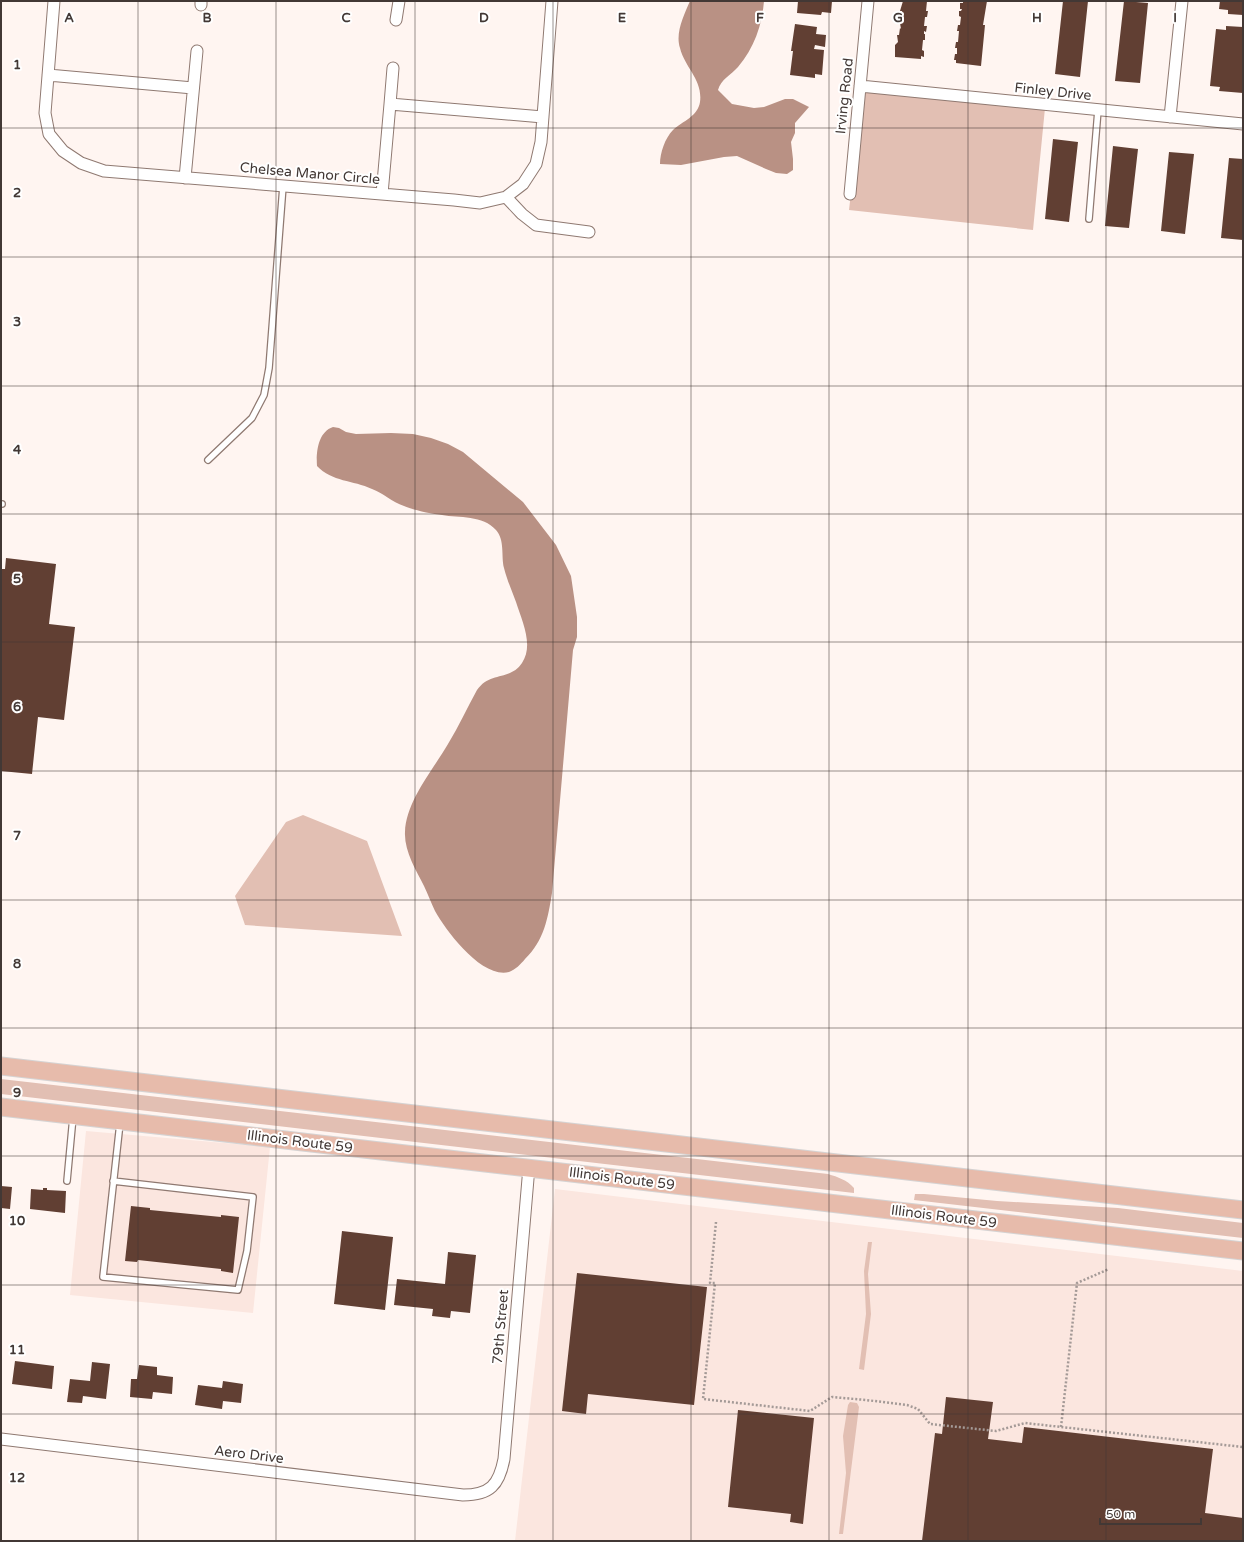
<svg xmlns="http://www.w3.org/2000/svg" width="1244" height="1542" viewBox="0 0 1244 1542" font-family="'Varela Round',sans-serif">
	<rect width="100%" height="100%" fill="#fff5f1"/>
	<path fill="#fbe6df" d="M 86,1131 L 270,1147 L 253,1313 L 70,1295 Z
		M 555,1189 L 1243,1271 L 1243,1541 L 515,1541 Z"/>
	<path fill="#e2bfb3" d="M 863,89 L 1045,108 L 1033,230 L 849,210 Z
		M 303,815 L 367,841 L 402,936 L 245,925 L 235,896 L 286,822 Z
		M 1,1079 L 828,1174 C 838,1177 847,1180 854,1188 L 854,1193 L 1,1094 Z
		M 915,1194 L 924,1194 L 997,1201 L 1118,1208 L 1243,1223 L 1243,1238 L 914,1200 Z
		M 868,1242 L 872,1242 L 868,1274 L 871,1314 L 864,1370 L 859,1369 L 866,1314 L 864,1271 Z
		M 850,1402 L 857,1403 L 859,1407 L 843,1534 L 839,1534 L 846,1473 L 843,1436 L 848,1405 Z"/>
	<path fill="#b99184" d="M 690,1 L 764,1 C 762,26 754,48 738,67 C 731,75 721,79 718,90 L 732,104 L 754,108 L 764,107 L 785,99 L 793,99 L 809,107 L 795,123 L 795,133 L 791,142 L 793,159 L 793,170 L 787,174 L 776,173 L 766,169 L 737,156 L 724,157 L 681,165 L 660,164 C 660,153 665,138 673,130 C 683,121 698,116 700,102 C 703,80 685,68 680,48 C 675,33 684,15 690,1 Z
		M 333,427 L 339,428 L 346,432 L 356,434 L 391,433 L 413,434 L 431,438 L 448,444 L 463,452 L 523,502 L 556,545 L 571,576 L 577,617 L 577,637 L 573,650 L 552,893 C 548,918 544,941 525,959 C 521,964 515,970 509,972 C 482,979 446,931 435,911 C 431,903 428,894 424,886 C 416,870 404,851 405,832 C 406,801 433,770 448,744 C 459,726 467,708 477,690 C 490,671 510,681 522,663 C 534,645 522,621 516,602 C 512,591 507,580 504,568 C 501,556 505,540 496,530 C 483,515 459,518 442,515 C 432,514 413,510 404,506 C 392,502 383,493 372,489 C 353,480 332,482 317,466 C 316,452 318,432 333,427 Z"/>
	<path fill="#613f33" d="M 798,1 L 832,1 L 831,13 L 822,12 L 821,15 L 797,13 Z
		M 903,1 L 927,1 L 926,11 L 928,11 L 927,17 L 925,17 L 924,26 L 927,26 L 926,32 L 924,31 L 924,34 L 925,34 L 925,40 L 923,40 L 922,50 L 924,51 L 924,57 L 921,56 L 921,59 L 895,57 L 895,45 L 898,42 L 897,35 L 899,35 L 900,28 L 901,29 L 900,23 L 902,23 L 902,11 L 900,11 Z
		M 963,1 L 987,1 L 983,25 L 985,25 L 981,66 L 956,63 L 956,60 L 954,60 L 955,54 L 957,54 L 957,48 L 955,48 L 956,42 L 958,42 L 959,31 L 957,31 L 958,25 L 960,25 L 961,17 L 959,16 L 959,11 L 961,11 L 962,9 L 960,9 L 960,3 L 963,3 Z
		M 1063,1 L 1088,1 L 1080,77 L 1055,74 Z
		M 1124,1 L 1148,3 L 1140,83 L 1115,81 Z
		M 1220,1 L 1243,1 L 1243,15 L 1228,14 L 1228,10 L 1219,9 Z
		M 795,24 L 817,27 L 816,34 L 826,35 L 825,47 L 815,45 L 814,49 L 824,50 L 822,75 L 815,74 L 815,78 L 790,75 L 793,51 L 791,51 Z
		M 1226,26 L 1243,27 L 1243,93 L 1219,91 L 1220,87 L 1210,86 L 1216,29 L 1226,30 Z
		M 1053,139 L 1078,142 L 1069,222 L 1045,219 Z
		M 1113,146 L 1138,149 L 1129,228 L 1105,226 Z
		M 1169,152 L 1194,154 L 1185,234 L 1161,231 Z
		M 1229,158 L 1243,159 L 1243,240 L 1221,238 Z
		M 6,558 L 56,564 L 49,624 L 75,627 L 64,720 L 38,717 L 32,774 L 1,771 L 1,569 L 5,569 Z
		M 1,1186 L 12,1187 L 10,1209 L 1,1208 Z
		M 43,1188 L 47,1188 L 47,1190 L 66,1191 L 65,1213 L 30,1209 L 31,1189 L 43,1190 Z
		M 131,1206 L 150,1208 L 150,1210 L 221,1217 L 221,1215 L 239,1217 L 233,1273 L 221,1271 L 221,1269 L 138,1260 L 137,1262 L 125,1261 Z
		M 342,1231 L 393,1237 L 385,1310 L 334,1304 Z
		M 448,1252 L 476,1255 L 470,1313 L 451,1311 L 450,1318 L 432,1316 L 433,1309 L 394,1305 L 397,1279 L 445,1284 Z
		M 577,1273 L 707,1287 L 694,1405 L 588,1394 L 586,1414 L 562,1411 Z
		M 15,1361 L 54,1366 L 52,1389 L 12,1384 Z
		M 92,1362 L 110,1364 L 106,1399 L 83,1396 L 82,1403 L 67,1402 L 70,1379 L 90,1381 Z
		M 139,1365 L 157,1367 L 157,1375 L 173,1377 L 172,1394 L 153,1392 L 152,1399 L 130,1397 L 131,1379 L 137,1379 Z
		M 223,1381 L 243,1384 L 241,1403 L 223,1401 L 222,1409 L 195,1405 L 198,1385 L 222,1388 Z
		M 946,1397 L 993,1402 L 988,1439 L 1022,1443 L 1024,1427 L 1213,1449 L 1205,1513 L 1243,1518 L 1243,1541 L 922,1541 L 935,1433 L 942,1434 Z
		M 738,1410 L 814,1418 L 803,1524 L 790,1522 L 791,1514 L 728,1507 Z"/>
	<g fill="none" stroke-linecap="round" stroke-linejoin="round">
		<defs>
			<path id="lane" d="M 1089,219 L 1098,110
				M 208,460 L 252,418 L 264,395 L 269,368 L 283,186
				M 1,504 L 2,504
				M 67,1181 L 73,1117
				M 113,1181 L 253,1197 L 247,1251 L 238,1290 L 103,1277 L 120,1123"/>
			<path id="street" d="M 54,1 L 45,113 L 49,134 L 63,151 L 81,163 L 104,171 L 454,200 L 480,203 L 506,197 L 523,184 L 536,164 L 541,142 L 552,1
				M 201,5 L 201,1
				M 396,20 L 399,1
				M 393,68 L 390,104 L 543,117
				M 48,75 L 193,88
				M 860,86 L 1243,124
				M 1170,117 L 1182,1
				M 185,178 L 197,51
				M 382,194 L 390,104
				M 850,194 L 868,1
				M 506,197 L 522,214 L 536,225 L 589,232
				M 1,1439 L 463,1495 C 490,1495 499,1485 504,1459 L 529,1167"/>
			<path id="primary" d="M 1,1066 L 1243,1210
				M 1,1107 L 1243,1251"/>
		</defs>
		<use href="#lane" stroke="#8f7971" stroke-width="8"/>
		<use href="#street" stroke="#8f7971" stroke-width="13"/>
		<use href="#primary" stroke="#d5d3d3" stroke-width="19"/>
		<path stroke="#a49a97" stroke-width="2.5" stroke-dasharray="2 2" stroke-linecap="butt" d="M 716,1222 L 710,1283 L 715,1283 L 703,1399 L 810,1411 L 832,1397 L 866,1400 L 907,1405 L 918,1409 L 930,1424 L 996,1431 L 1025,1423 L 1243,1447
			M 1061,1427 L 1077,1283 L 1109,1269"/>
		<use href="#lane" stroke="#fff" stroke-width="5.5"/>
		<use href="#street" stroke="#fff" stroke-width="11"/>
		<use href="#primary" stroke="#e7bbab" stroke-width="17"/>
	</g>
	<path fill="none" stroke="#423835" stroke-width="1" stroke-opacity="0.55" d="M 138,1 L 138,1541M 276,1 L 276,1541M 415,1 L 415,1541M 553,1 L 553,1541M 691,1 L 691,1541M 829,1 L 829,1541M 968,1 L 968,1541M 1106,1 L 1106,1541M 1,128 L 1243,128M 1,257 L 1243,257M 1,386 L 1243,386M 1,514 L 1243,514M 1,642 L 1243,642M 1,771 L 1243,771M 1,900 L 1243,900M 1,1028 L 1243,1028M 1,1156 L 1243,1156M 1,1285 L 1243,1285M 1,1414 L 1243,1414"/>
	<g text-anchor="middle" stroke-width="4" stroke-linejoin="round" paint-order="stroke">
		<g font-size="14" fill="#423835" stroke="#fff">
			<text transform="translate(1053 91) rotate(6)" y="5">Finley Drive</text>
			<text transform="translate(844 96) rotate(-84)" y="5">Irving Road</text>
			<text transform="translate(310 173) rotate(5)" y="5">Chelsea Manor Circle</text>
			<text transform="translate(300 1141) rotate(7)" y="5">Illinois Route 59</text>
			<text transform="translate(622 1178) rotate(7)" y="5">Illinois Route 59</text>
			<text transform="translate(944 1216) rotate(7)" y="5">Illinois Route 59</text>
			<text transform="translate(500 1327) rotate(-85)" y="5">79th Street</text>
			<text transform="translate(249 1454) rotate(7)" y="5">Aero Drive</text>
		</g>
	</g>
	<g font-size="13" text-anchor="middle" font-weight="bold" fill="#423835" stroke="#fff" stroke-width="4" stroke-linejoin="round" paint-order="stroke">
		<text x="69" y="22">A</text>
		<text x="207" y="22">B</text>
		<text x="346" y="22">C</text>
		<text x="484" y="22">D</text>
		<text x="622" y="22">E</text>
		<text x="760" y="22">F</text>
		<text x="898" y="22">G</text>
		<text x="1037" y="22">H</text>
		<text x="1175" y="22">I</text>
		<text x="17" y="69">1</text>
		<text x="17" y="197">2</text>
		<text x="17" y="326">3</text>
		<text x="17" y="454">4</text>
		<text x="17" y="583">5</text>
		<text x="17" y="711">6</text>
		<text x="17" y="840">7</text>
		<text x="17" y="968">8</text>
		<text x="17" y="1097">9</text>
		<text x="17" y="1225">10</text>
		<text x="17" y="1354">11</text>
		<text x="17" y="1482">12</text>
	</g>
	<rect width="1244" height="1542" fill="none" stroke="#423835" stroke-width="4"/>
	<path d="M1100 1518v6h101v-6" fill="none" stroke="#423835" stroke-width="2"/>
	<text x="1106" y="1518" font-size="12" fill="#423835" stroke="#ffffff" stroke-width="3" paint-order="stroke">50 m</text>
</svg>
